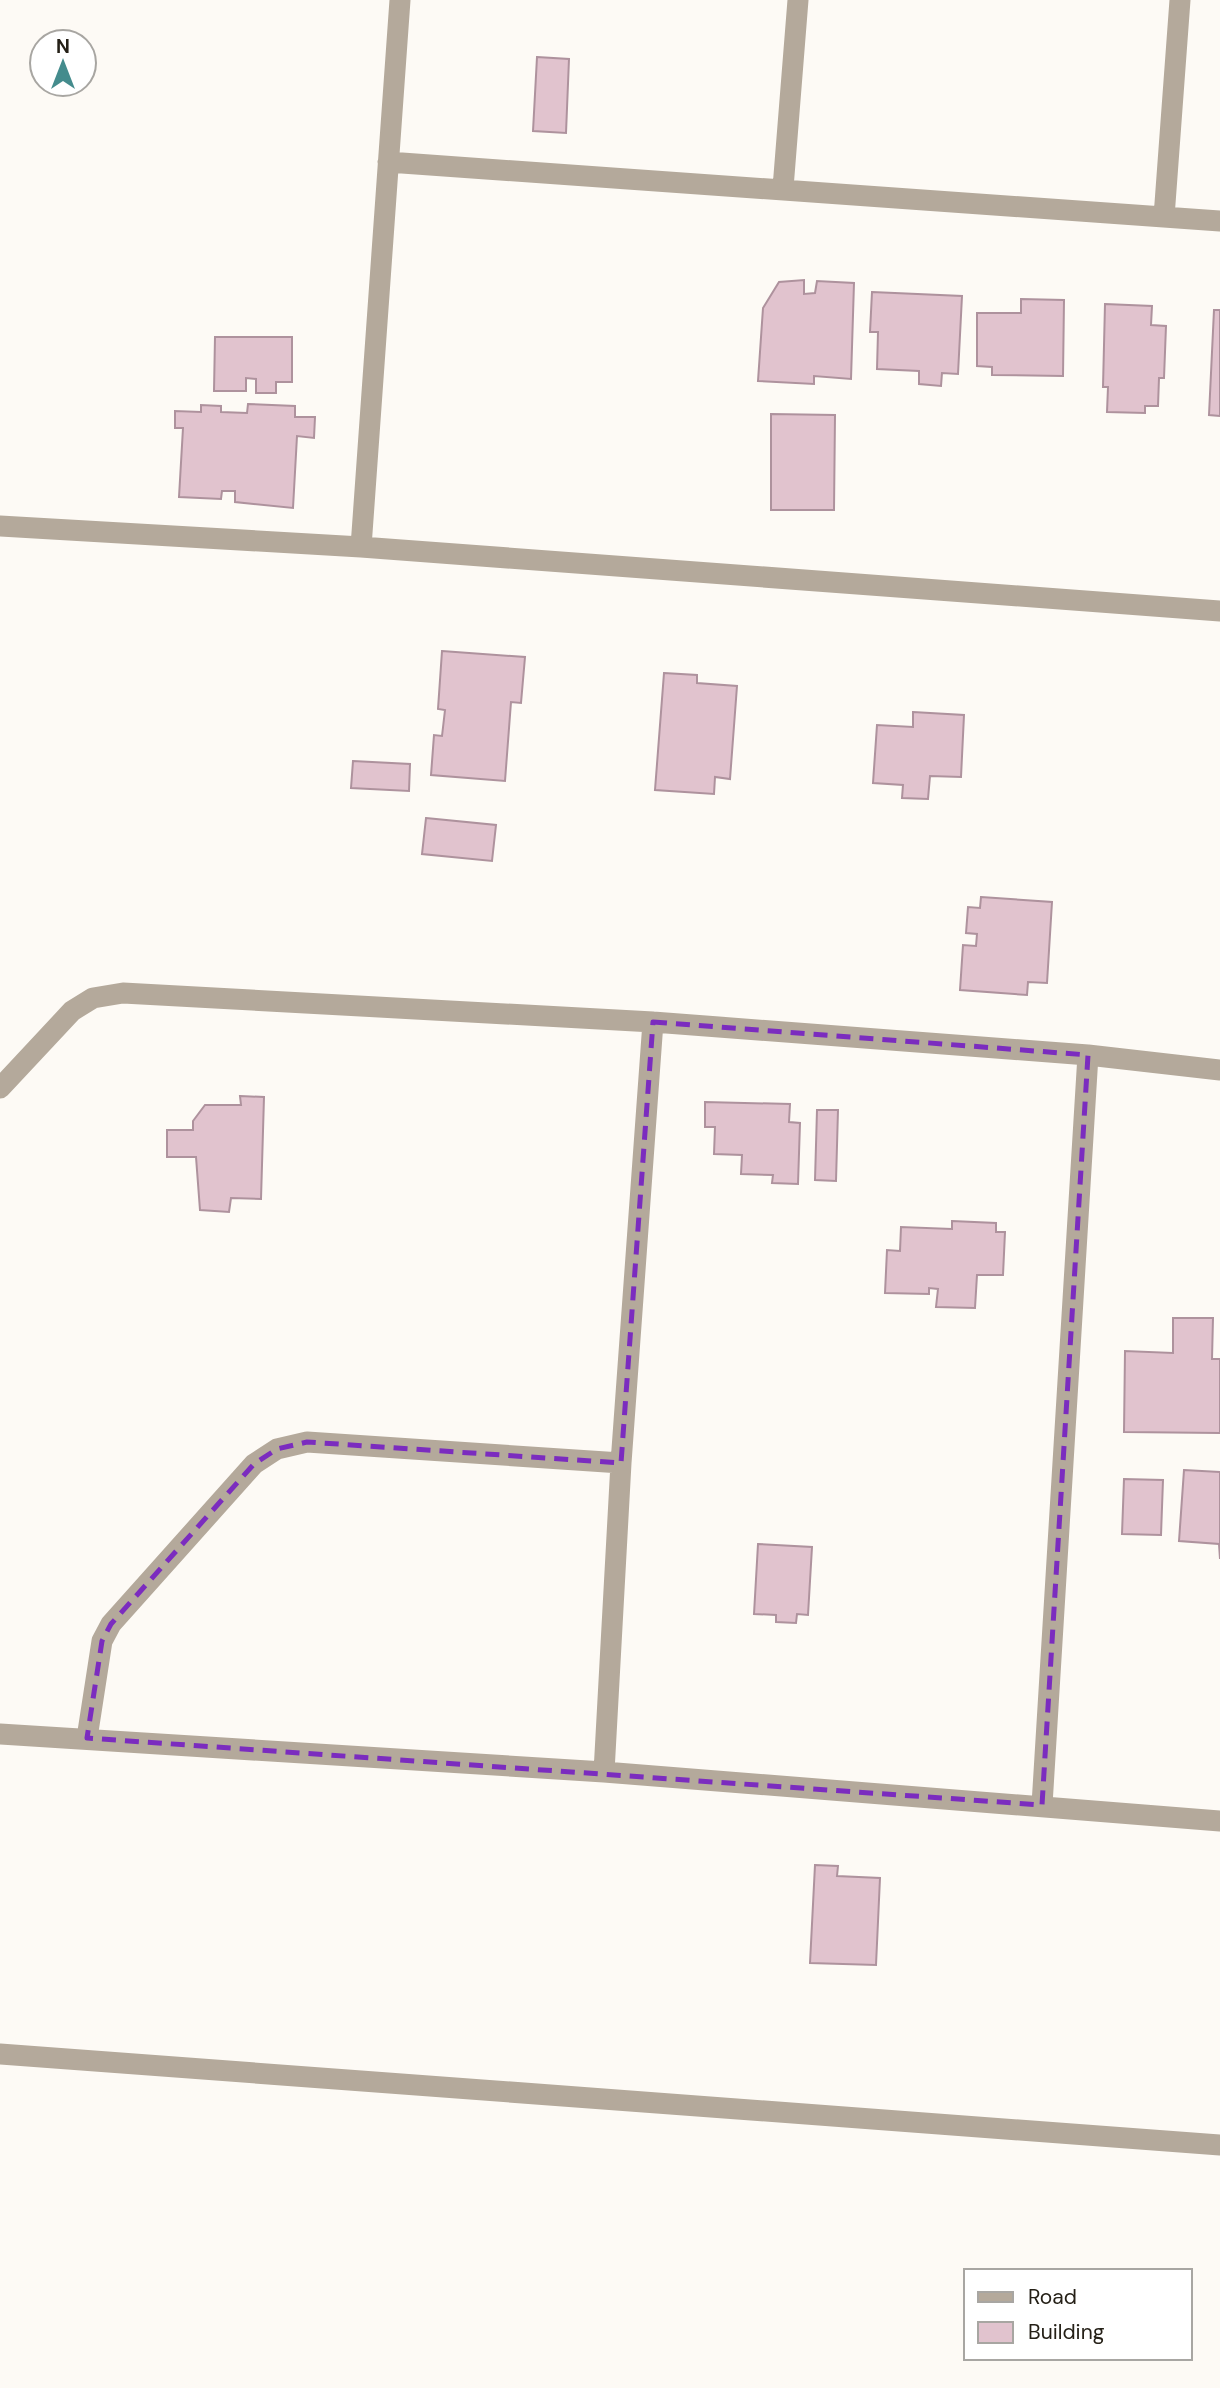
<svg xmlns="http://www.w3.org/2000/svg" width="1220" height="2388" viewBox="0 0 1220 2388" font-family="'DM Sans',sans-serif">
	<rect width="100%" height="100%" fill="#fdfaf5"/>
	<path fill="#e1c3ce" stroke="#ae929d" stroke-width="2" d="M 537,57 L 569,59 L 566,133 L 533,131 Z
		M 804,280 L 804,294 L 815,293 L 817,281 L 854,283 L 851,379 L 814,376 L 814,384 L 758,381 L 763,308 L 779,282 Z
		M 872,292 L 962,296 L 958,374 L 942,373 L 941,386 L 919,384 L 919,371 L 877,369 L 878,332 L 870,332 Z
		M 1021,299 L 1064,300 L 1063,376 L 992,375 L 992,367 L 977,366 L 977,313 L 1021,313 Z
		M 1105,304 L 1152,306 L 1151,325 L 1166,326 L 1164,378 L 1159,378 L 1158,406 L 1145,406 L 1145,413 L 1107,412 L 1108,387 L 1103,387 Z
		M 1214,310 L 1220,310 L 1220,416 L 1209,415 Z
		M 215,337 L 292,337 L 292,382 L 276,382 L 276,393 L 256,393 L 256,379 L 246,378 L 246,391 L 214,391 Z
		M 248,404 L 295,406 L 295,417 L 315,417 L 314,438 L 297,436 L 293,508 L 235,502 L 235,491 L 222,491 L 221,499 L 179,497 L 183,428 L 175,428 L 175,411 L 201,412 L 201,405 L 221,406 L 221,412 L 247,413 Z
		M 771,414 L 835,415 L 834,510 L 771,510 Z
		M 442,651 L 525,657 L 521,703 L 511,702 L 505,781 L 431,775 L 434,735 L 442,736 L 445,710 L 438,709 Z
		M 664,673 L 697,675 L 697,683 L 737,686 L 730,779 L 715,777 L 714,794 L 655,790 Z
		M 913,712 L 964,715 L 961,777 L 930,776 L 928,799 L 902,798 L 903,785 L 873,783 L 877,725 L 913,727 Z
		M 353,761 L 410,764 L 409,791 L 351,788 Z
		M 426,818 L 496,825 L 492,861 L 422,854 Z
		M 981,897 L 1052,902 L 1047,983 L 1028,982 L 1027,995 L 960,990 L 963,945 L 976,946 L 977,934 L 966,933 L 968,907 L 980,908 Z
		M 240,1096 L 264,1097 L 261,1199 L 231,1198 L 229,1212 L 200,1210 L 196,1157 L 167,1157 L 167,1130 L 193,1130 L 193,1121 L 205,1105 L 241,1105 Z
		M 705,1102 L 790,1104 L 789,1122 L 800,1123 L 798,1184 L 772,1183 L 773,1175 L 741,1174 L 742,1155 L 714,1154 L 715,1127 L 705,1127 Z
		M 817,1110 L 838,1110 L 836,1181 L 815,1180 Z
		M 952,1221 L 996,1223 L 996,1232 L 1005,1232 L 1003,1275 L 977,1275 L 975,1308 L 936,1307 L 938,1289 L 929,1288 L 929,1294 L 885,1293 L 887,1250 L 900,1251 L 901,1227 L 952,1229 Z
		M 1173,1318 L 1213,1318 L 1212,1359 L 1220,1359 L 1220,1433 L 1124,1432 L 1125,1351 L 1173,1353 Z
		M 1184,1470 L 1220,1472 L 1220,1559 L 1219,1544 L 1179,1541 Z
		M 1124,1479 L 1163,1480 L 1161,1535 L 1122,1534 Z
		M 758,1544 L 812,1547 L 808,1615 L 797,1614 L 796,1623 L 776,1622 L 776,1615 L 754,1614 Z
		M 815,1865 L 838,1866 L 837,1876 L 880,1878 L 876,1965 L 810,1963 Z"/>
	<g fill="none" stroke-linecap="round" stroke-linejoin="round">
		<path stroke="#b4a99b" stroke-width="21" d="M 388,162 L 1220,221
			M 783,188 L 798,0
			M 1164,217 L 1180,0
			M 0,526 L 361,547 L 1220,611
			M 361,547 L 400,0
			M 0,1088 L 72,1011 L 93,998 L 123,993 L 653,1022 L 1088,1055 L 1220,1070
			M 0,1734 L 604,1772 L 1220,1821
			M 87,1738 L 102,1641 L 111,1624 L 254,1464 L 277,1449 L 307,1442 L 621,1463
			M 604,1772 L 621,1463 L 653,1022
			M 1042,1805 L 1088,1055
			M 0,2054 L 1220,2145"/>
	</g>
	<path fill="none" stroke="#7b2cbf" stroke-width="5" stroke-dasharray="14 9" stroke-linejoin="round" d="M 653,1022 L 1088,1055 L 1042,1805 L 87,1738 L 102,1641 L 111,1624 L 254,1464 L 277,1449 L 307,1442 L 621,1463 Z"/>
	<rect x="964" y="2269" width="228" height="91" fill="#ffffff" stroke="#a8a6a2" stroke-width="2"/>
	<rect x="978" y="2292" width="35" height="10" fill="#b4a99b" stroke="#a8a6a2" stroke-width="2"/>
	<text x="1028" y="2304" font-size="21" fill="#252017">Road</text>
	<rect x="978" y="2322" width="35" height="21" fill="#e1c3ce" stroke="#a8a6a2" stroke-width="2"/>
	<text x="1028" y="2339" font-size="21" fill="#252017">Building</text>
	<g transform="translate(63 63)"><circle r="33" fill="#ffffff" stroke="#a8a6a2" stroke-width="2"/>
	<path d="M0-5L12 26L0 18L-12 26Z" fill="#448c8d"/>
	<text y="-10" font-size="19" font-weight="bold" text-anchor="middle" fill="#252017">N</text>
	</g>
</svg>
